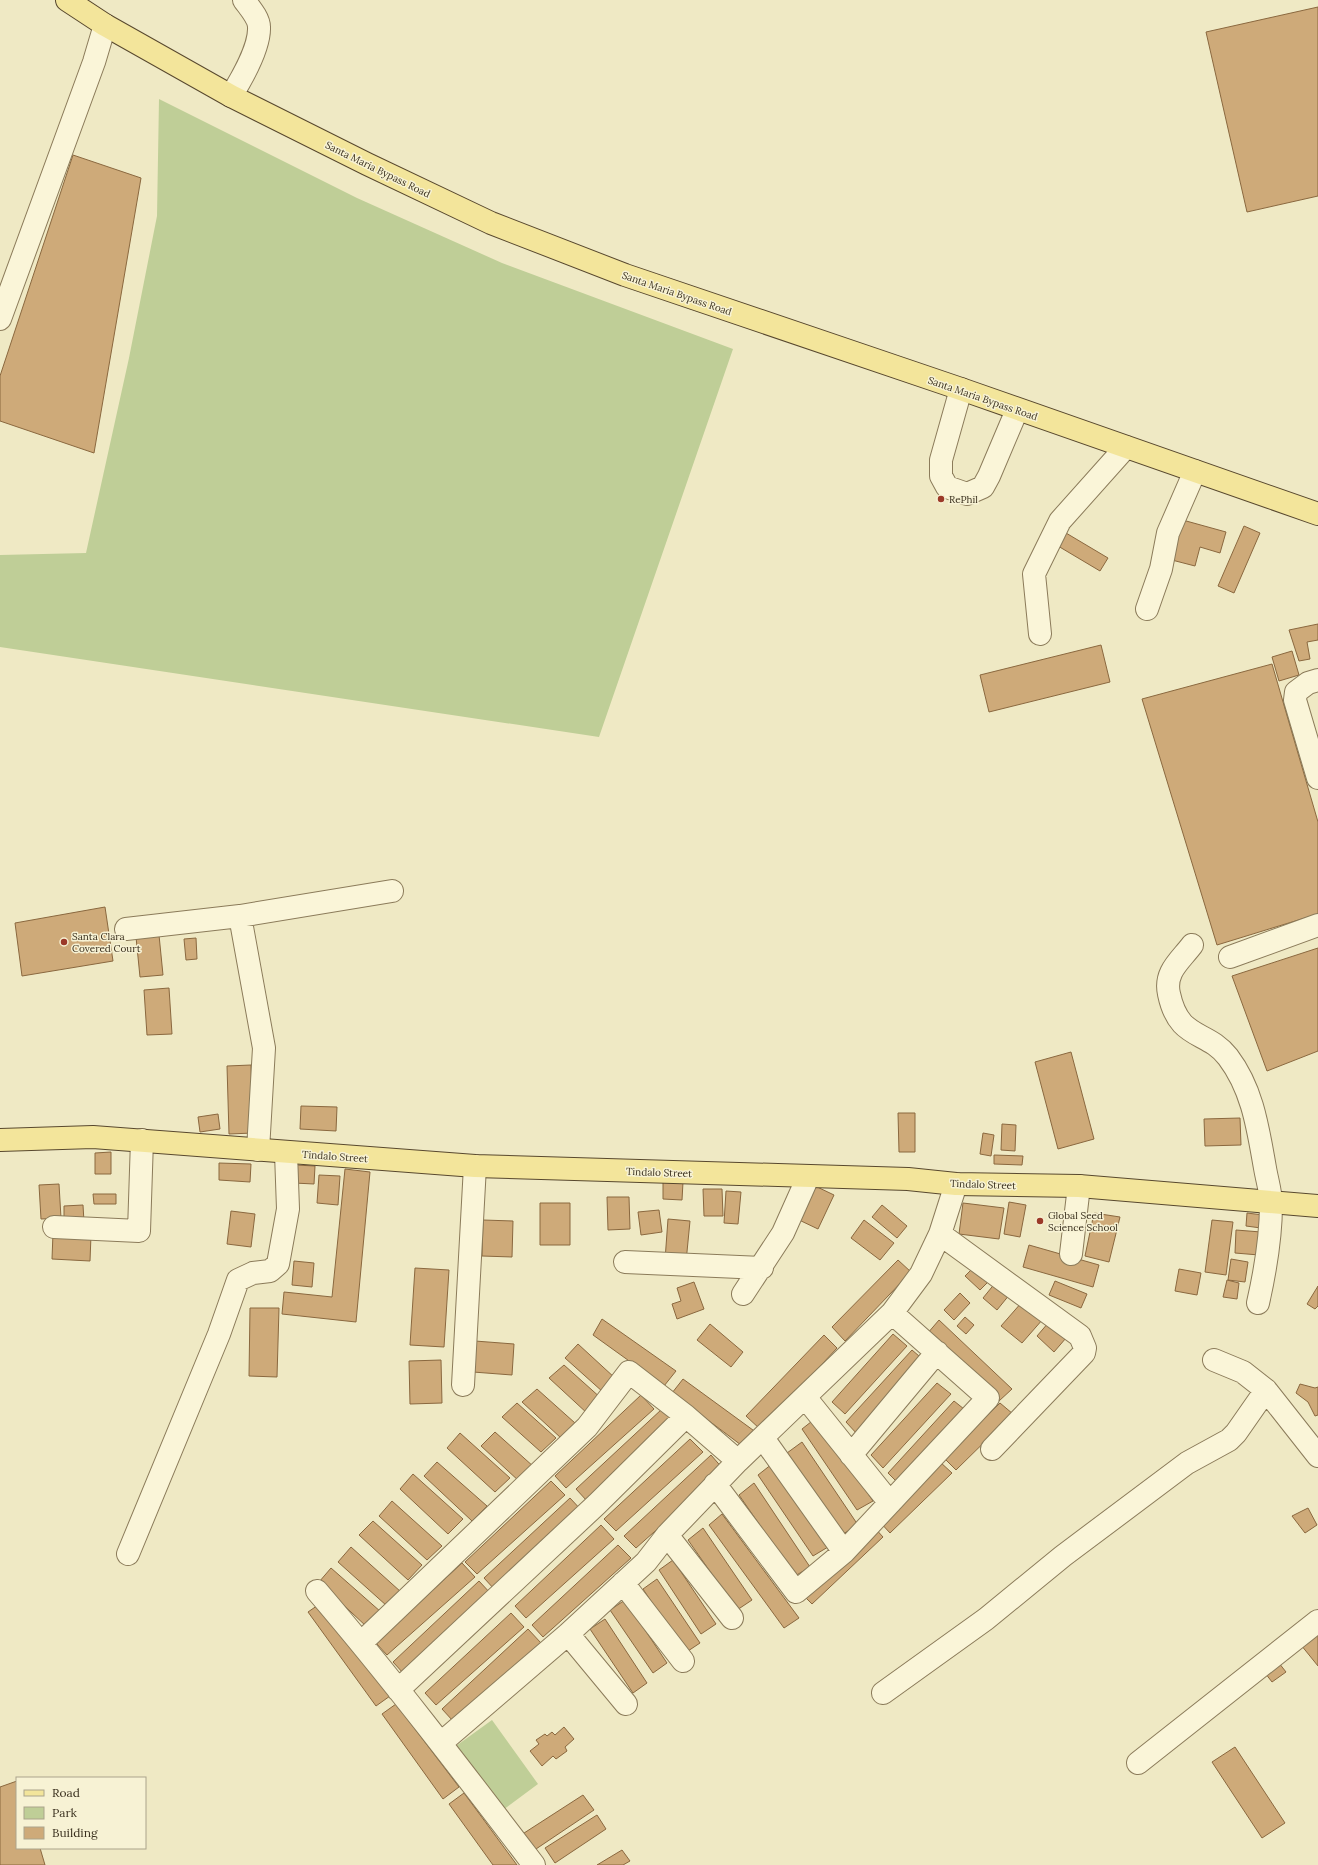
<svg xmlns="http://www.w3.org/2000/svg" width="1318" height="1865" viewBox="0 0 1318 1865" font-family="Lora,serif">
	<rect width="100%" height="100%" fill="#efe9c4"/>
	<path fill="#bfce97" d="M 159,99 L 357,198 L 502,263 L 733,349 L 599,737 L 0,647 L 0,555 L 86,553 L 129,358 L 157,216 Z
		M 492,1720 L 538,1784 L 503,1810 L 456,1746 Z"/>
	<path fill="#ceaa79" stroke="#8a683f" d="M 1318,7 L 1318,196 L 1247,212 L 1206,32 Z
		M 73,155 L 141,178 L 94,453 L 0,421 L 0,376 Z
		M 1179,519 L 1226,532 L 1220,553 L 1200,547 L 1195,566 L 1168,559 Z
		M 1244,526 L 1260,533 L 1234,593 L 1218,586 Z
		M 1066,533 L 1108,558 L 1100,571 L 1058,546 Z
		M 1318,624 L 1318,640 L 1307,642 L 1310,659 L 1299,661 L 1289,630 Z
		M 1101,645 L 1110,682 L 989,712 L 980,675 Z
		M 1292,651 L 1299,675 L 1279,681 L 1272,657 Z
		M 1272,664 L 1318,822 L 1318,914 L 1217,945 L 1142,699 Z
		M 105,907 L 113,961 L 22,976 L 15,923 Z
		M 159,935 L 163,975 L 140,977 L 136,937 Z
		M 196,938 L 197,959 L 186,960 L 184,939 Z
		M 1318,948 L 1318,1051 L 1267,1071 L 1232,976 Z
		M 169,988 L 172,1034 L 147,1035 L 144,990 Z
		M 1071,1052 L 1094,1139 L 1058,1149 L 1035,1062 Z
		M 251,1065 L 253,1133 L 229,1134 L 227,1066 Z
		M 301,1106 L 337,1107 L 336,1131 L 300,1129 Z
		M 898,1113 L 915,1113 L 915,1152 L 899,1152 Z
		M 218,1114 L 220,1129 L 200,1132 L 198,1117 Z
		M 1240,1118 L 1241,1145 L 1205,1146 L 1204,1119 Z
		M 1002,1124 L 1016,1125 L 1015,1151 L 1001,1150 Z
		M 983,1133 L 994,1135 L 991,1156 L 980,1154 Z
		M 111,1152 L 111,1174 L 95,1174 L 95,1153 Z
		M 994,1155 L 1023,1156 L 1022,1165 L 994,1164 Z
		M 219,1163 L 251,1164 L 250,1182 L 219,1180 Z
		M 295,1165 L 315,1166 L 314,1184 L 294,1183 Z
		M 345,1169 L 370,1172 L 356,1322 L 282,1314 L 284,1292 L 332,1297 Z
		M 319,1175 L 340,1176 L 338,1205 L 317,1203 Z
		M 663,1181 L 683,1182 L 682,1200 L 663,1199 Z
		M 59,1184 L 61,1218 L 41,1219 L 39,1185 Z
		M 813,1185 L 834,1195 L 818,1229 L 797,1219 Z
		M 703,1189 L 722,1189 L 723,1216 L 704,1216 Z
		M 726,1191 L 741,1192 L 738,1224 L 724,1223 Z
		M 93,1194 L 116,1194 L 116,1204 L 94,1204 Z
		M 607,1197 L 629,1197 L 630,1229 L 608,1230 Z
		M 1009,1202 L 1026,1205 L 1020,1237 L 1004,1234 Z
		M 540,1203 L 570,1203 L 570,1245 L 540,1245 Z
		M 963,1203 L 1004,1208 L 999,1239 L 959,1234 Z
		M 83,1205 L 84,1222 L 64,1223 L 64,1206 Z
		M 882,1205 L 907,1226 L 897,1238 L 872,1217 Z
		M 659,1210 L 662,1232 L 641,1235 L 638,1212 Z
		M 231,1211 L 255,1214 L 251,1247 L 227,1244 Z
		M 1094,1213 L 1120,1217 L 1109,1262 L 1085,1256 Z
		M 1247,1213 L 1263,1215 L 1261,1228 L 1246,1226 Z
		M 668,1219 L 690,1221 L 686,1262 L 665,1260 Z
		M 483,1220 L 513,1221 L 512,1257 L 482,1256 Z
		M 864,1220 L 894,1243 L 880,1260 L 851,1238 Z
		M 1212,1220 L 1233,1222 L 1226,1275 L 1205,1272 Z
		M 1236,1230 L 1261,1232 L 1259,1255 L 1235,1253 Z
		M 53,1233 L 91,1235 L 90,1261 L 52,1259 Z
		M 1029,1245 L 1099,1265 L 1093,1287 L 1023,1267 Z
		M 1231,1259 L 1248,1262 L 1245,1282 L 1228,1280 Z
		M 898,1260 L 911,1272 L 845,1341 L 832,1327 Z
		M 294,1261 L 314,1263 L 312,1287 L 292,1285 Z
		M 976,1265 L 991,1279 L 980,1290 L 965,1276 Z
		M 415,1268 L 449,1270 L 444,1347 L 410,1345 Z
		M 1179,1269 L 1201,1273 L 1197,1295 L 1175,1291 Z
		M 1227,1280 L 1239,1283 L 1237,1299 L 1223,1297 Z
		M 1055,1281 L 1087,1294 L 1081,1308 L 1049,1295 Z
		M 694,1282 L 704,1309 L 677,1319 L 672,1304 L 681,1301 L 677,1288 Z
		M 996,1282 L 1010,1294 L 997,1310 L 983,1298 Z
		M 1318,1286 L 1318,1306 L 1315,1309 L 1307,1304 Z
		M 960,1293 L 970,1303 L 954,1320 L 944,1310 Z
		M 1022,1302 L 1043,1319 L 1022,1343 L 1001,1326 Z
		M 250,1308 L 279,1308 L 277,1377 L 249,1376 Z
		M 965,1317 L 974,1325 L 966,1334 L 957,1326 Z
		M 602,1319 L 676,1371 L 664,1386 L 593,1335 Z
		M 939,1320 L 1012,1389 L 999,1401 L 927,1334 Z
		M 1049,1322 L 1066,1338 L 1054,1352 L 1037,1336 Z
		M 710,1324 L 743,1352 L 731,1367 L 697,1340 Z
		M 893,1334 L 907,1346 L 845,1414 L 832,1402 Z
		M 824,1335 L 837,1348 L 761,1430 L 746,1416 Z
		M 475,1341 L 514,1344 L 512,1375 L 473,1372 Z
		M 578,1344 L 615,1378 L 603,1392 L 565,1358 Z
		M 912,1350 L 926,1362 L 858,1435 L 846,1422 Z
		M 441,1360 L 442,1403 L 410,1404 L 409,1361 Z
		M 564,1365 L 602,1399 L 588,1414 L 549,1378 Z
		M 683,1379 L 757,1433 L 745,1448 L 672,1393 Z
		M 937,1383 L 951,1394 L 883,1468 L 871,1455 Z
		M 1300,1384 L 1315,1388 L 1318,1387 L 1318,1415 L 1315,1416 L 1308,1402 L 1296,1393 Z
		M 537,1389 L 575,1423 L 561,1438 L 522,1402 Z
		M 641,1395 L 654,1409 L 566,1488 L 555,1476 Z
		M 954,1401 L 969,1413 L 901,1486 L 888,1473 Z
		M 517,1403 L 556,1438 L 541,1452 L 502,1417 Z
		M 1000,1403 L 1013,1414 L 956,1470 L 944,1458 Z
		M 662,1409 L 675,1422 L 587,1501 L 576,1489 Z
		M 816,1418 L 873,1501 L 857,1510 L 802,1429 Z
		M 495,1432 L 534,1467 L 520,1482 L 481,1446 Z
		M 460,1433 L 510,1478 L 495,1492 L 447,1448 Z
		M 690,1439 L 703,1452 L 616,1531 L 604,1519 Z
		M 802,1442 L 858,1525 L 843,1534 L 787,1453 Z
		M 711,1455 L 724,1470 L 636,1548 L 624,1536 Z
		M 939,1461 L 952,1473 L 890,1533 L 879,1521 Z
		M 437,1462 L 487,1506 L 472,1521 L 424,1476 Z
		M 772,1464 L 828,1547 L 813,1556 L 758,1475 Z
		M 413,1474 L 463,1519 L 448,1534 L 400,1489 Z
		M 551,1481 L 565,1495 L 477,1574 L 465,1562 Z
		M 754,1483 L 810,1567 L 795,1576 L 739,1495 Z
		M 570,1498 L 583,1512 L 495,1590 L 484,1578 Z
		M 392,1501 L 442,1546 L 427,1560 L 379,1516 Z
		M 1308,1508 L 1317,1525 L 1305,1533 L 1292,1516 Z
		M 722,1514 L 799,1618 L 784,1628 L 709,1525 Z
		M 373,1521 L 422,1565 L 408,1580 L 359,1535 Z
		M 601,1525 L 614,1539 L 526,1618 L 515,1606 Z
		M 873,1526 L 883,1537 L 812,1604 L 803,1595 Z
		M 703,1528 L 752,1600 L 737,1610 L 688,1540 Z
		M 618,1545 L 631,1558 L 543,1637 L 532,1625 Z
		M 351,1547 L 401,1592 L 387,1606 L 338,1562 Z
		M 673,1560 L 716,1624 L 701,1634 L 659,1570 Z
		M 462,1563 L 475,1577 L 387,1655 L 376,1643 Z
		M 331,1568 L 381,1612 L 367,1627 L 319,1582 Z
		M 657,1579 L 700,1643 L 685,1653 L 643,1589 Z
		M 479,1581 L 492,1595 L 404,1674 L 393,1662 Z
		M 625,1600 L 667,1663 L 653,1673 L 610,1610 Z
		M 321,1603 L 390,1696 L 376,1706 L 308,1612 Z
		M 511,1613 L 524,1627 L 436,1705 L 425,1693 Z
		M 605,1619 L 647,1683 L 633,1693 L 590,1629 Z
		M 528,1629 L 541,1643 L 453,1721 L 442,1709 Z
		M 1318,1631 L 1318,1666 L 1301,1645 Z
		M 1275,1658 L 1286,1672 L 1272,1682 L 1262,1669 Z
		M 396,1704 L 459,1787 L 443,1799 L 382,1714 Z
		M 564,1727 L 574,1739 L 565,1747 L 567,1751 L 556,1759 L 553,1756 L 542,1766 L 530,1751 L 539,1744 L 536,1740 L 545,1734 L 547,1736 L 552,1732 L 555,1735 Z
		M 1235,1747 L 1285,1823 L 1262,1838 L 1212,1762 Z
		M 17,1781 L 17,1848 L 40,1848 L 45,1865 L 0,1865 L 0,1787 Z
		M 464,1793 L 517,1865 L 493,1865 L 449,1804 Z
		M 583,1795 L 594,1810 L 533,1851 L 521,1835 Z
		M 597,1815 L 606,1829 L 555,1863 L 545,1848 Z
		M 622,1850 L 630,1861 L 623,1865 L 597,1865 Z"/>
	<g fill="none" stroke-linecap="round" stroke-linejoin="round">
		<defs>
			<path id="minor" d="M 231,96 C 241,80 260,47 259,27 C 259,18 249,7 244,0
				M 0,319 L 94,62 L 105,25
				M 961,389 L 941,460 L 941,476 L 947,487 L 967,494 L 983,487 L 989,476 L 1017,410
				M 1147,609 L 1161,569 L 1168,533 L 1195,471
				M 1040,634 L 1034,574 L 1060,521 L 1126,447
				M 1318,680 L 1308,683 L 1296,692 L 1295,700 L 1318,778
				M 240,916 L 392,891
				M 126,929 L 240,916 L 264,1048 L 258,1150
				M 1192,945 C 1180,961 1164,972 1169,994 C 1179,1041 1206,1029 1228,1057 C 1253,1090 1258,1129 1265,1168 C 1267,1180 1271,1192 1271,1204 C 1271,1235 1265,1272 1258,1303
				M 1230,957 L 1318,925
				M 54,1227 L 139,1231 L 142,1140
				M 940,1234 L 1080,1336 L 1085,1348 L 1084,1353 L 992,1449
				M 1071,1254 L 1079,1186
				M 625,1262 L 762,1268
				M 743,1294 L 783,1233 L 808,1177
				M 1214,1360 L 1243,1372 L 1266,1390 L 1318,1456
				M 463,1385 L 475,1166
				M 805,1397 L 890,1503
				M 763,1438 L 844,1552
				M 851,1455 L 937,1352
				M 715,1484 L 796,1592 L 844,1552 L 988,1398 L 892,1313
				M 667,1535 L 732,1618
				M 128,1554 L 219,1334 L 238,1280 L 253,1273 L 270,1271 L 278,1264 L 288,1209 L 286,1153
				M 623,1583 L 683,1661
				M 317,1591 C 393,1680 463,1772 534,1865
				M 568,1634 L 626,1704
				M 361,1643 L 587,1427 L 629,1372 L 686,1416 L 738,1461
				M 398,1690 L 597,1504 L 686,1416
				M 883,1693 L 986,1619 L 1063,1556 L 1187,1463 L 1229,1440 L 1236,1433 L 1266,1390
				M 441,1743 L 568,1634 L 646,1562 L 667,1535 L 738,1461 L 892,1313 L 921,1274 L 940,1234 L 956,1184
				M 1138,1763 L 1318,1621"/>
			<path id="major" d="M 67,0 L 105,25 L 231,96 L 367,164 L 491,223 L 625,275 L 961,389 L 1318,514
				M 0,1140 L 93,1137 L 475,1166 L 908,1179 L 956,1184 L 1079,1186 L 1318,1206"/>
		</defs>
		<use href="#minor" stroke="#8b7b5a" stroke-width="24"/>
		<use href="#major" stroke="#58482e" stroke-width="24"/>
		<use href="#minor" stroke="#faf5d8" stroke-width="22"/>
		<use href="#major" stroke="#f3e59b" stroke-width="22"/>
	</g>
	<g fill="#9b3928" stroke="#f7f2d4" stroke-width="1.5">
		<circle cx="941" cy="499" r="4"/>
		<circle cx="64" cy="942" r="4"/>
		<circle cx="1040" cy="1221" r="4"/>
	</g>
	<g text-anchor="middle" stroke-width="3" stroke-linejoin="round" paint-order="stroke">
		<g font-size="10" fill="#3a301e" stroke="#f7f2d4">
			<text transform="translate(378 169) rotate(26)" y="4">Santa Maria Bypass Road</text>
			<text transform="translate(677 293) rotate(19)" y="4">Santa Maria Bypass Road</text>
			<text transform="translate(983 398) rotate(19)" y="4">Santa Maria Bypass Road</text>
			<text transform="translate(335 1156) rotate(4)" y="4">Tindalo Street</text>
			<text transform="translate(659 1172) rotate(2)" y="4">Tindalo Street</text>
			<text transform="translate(983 1184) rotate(2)" y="4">Tindalo Street</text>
		</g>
		<g font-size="10" fill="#3a301e" stroke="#f7f2d4" text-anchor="start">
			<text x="949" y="503">RePhil</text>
			<text x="72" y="940">Santa Clara<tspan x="72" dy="12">Covered Court</tspan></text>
			<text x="1048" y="1219">Global Seed<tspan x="1048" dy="12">Science School</tspan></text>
		</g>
	</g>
	<rect x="16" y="1777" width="130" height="72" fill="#f7f2d4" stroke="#aba48b"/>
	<rect x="24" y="1790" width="20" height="6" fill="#f3e59b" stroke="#aba48b"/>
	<text x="52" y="1797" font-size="12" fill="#3a301e">Road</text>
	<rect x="24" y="1807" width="20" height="12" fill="#bfce97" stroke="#aba48b"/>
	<text x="52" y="1817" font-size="12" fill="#3a301e">Park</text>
	<rect x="24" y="1827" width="20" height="12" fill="#ceaa79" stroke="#aba48b"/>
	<text x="52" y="1837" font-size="12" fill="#3a301e">Building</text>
</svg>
